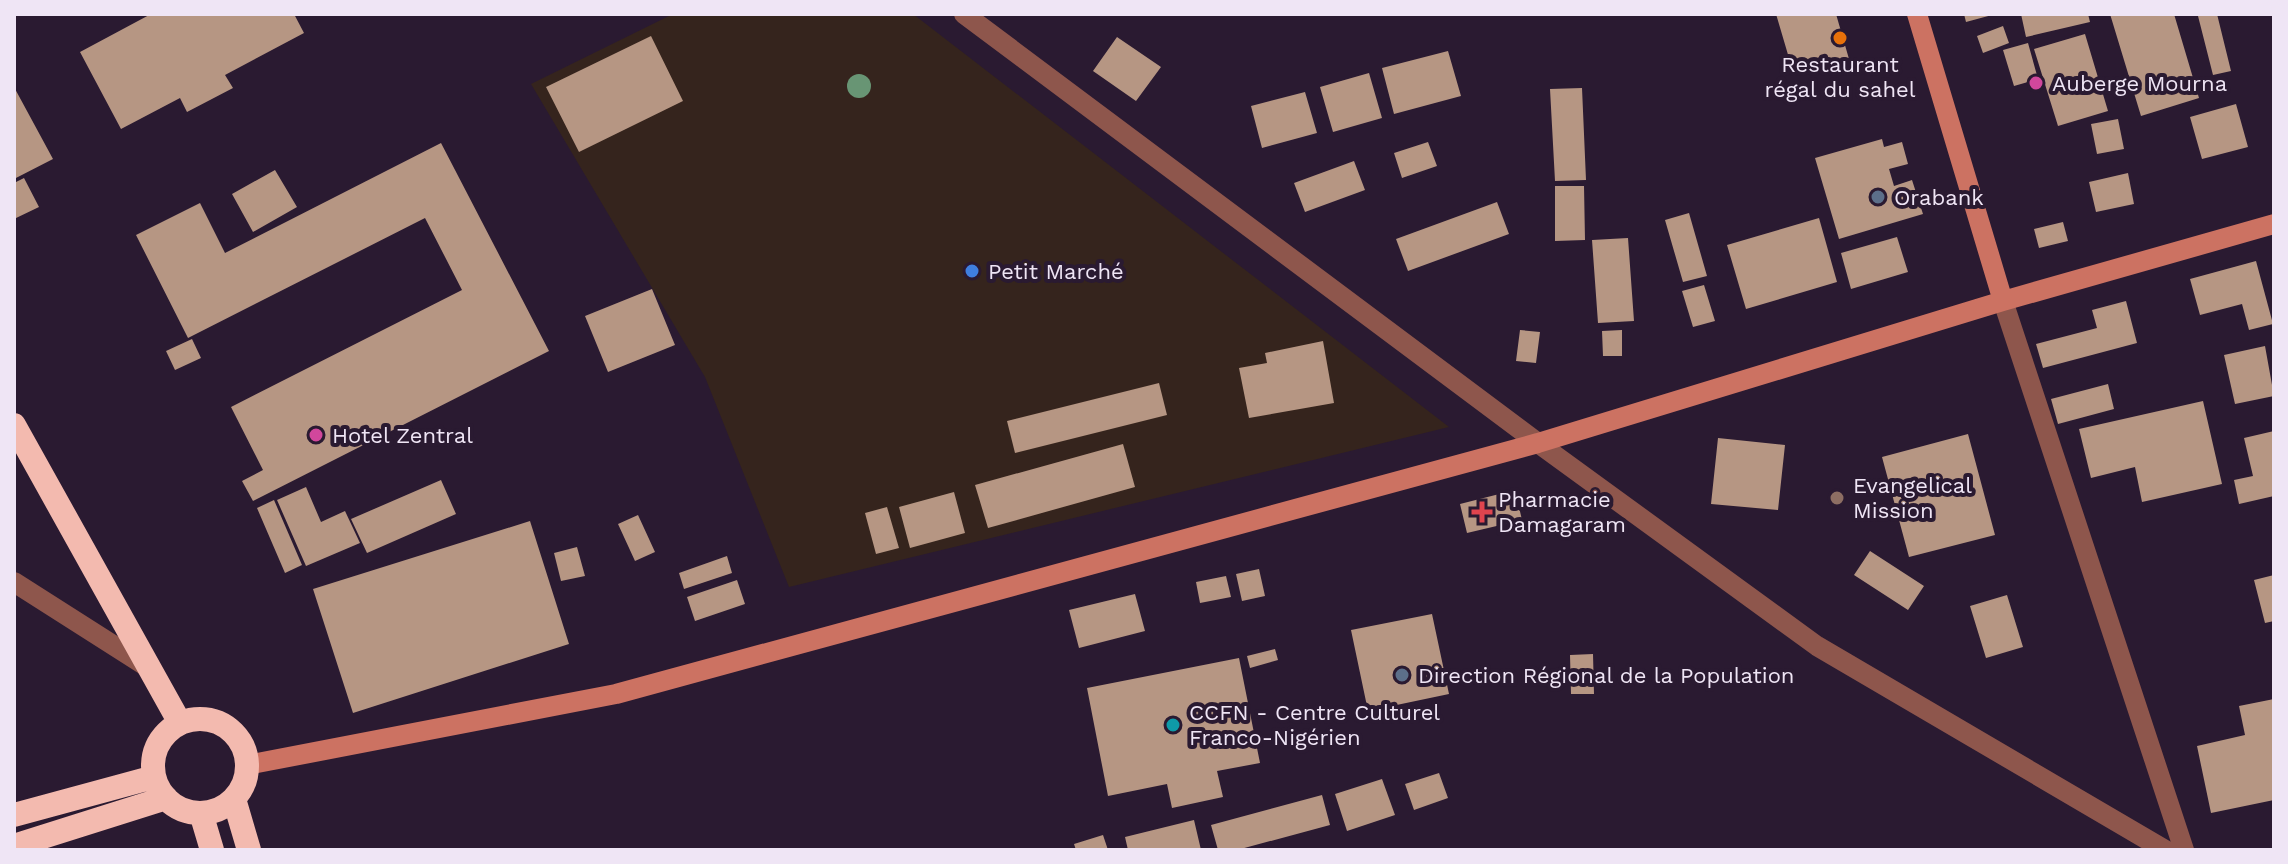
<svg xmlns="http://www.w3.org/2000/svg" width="2288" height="864" viewBox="0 0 2288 864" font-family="'Work Sans',sans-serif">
	<rect width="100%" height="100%" fill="#2a1a31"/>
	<path fill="#35241d" d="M 673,14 L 913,14 L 1449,427 L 789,587 L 705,377 L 531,84 Z"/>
	<path fill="#b69683" d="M 151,14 L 294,14 L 304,33 L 225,75 L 233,88 L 187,112 L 180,98 L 121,129 L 80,52 Z
		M 1776,14 L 1836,14 L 1849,59 L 1794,75 Z
		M 1964,14 L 1992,14 L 1992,15 L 1966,22 Z
		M 2021,14 L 2088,14 L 2090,22 L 2026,37 Z
		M 2110,14 L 2174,14 L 2199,98 L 2141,116 Z
		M 2205,14 L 2217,14 L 2231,71 L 2213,75 L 2198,16 Z
		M 2003,26 L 2009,43 L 1983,53 L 1977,36 Z
		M 2085,34 L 2108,111 L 2058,126 L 2034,49 Z
		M 651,36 L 683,101 L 579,152 L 546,87 Z
		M 1117,37 L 1161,67 L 1136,101 L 1093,71 Z
		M 2028,43 L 2038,79 L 2014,86 L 2003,50 Z
		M 1448,51 L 1461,96 L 1394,114 L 1382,68 Z
		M 1369,73 L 1382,118 L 1333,132 L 1320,87 Z
		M 14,87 L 53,159 L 14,179 Z
		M 1582,88 L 1586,180 L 1555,181 L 1550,89 Z
		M 1305,92 L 1317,133 L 1262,148 L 1251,106 Z
		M 2236,104 L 2248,147 L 2202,159 L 2190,117 Z
		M 2118,119 L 2124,149 L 2097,154 L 2091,124 Z
		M 1882,139 L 1884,147 L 1902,142 L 1908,164 L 1889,169 L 1894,186 L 1912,180 L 1923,214 L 1839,239 L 1815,158 Z
		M 1428,142 L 1437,166 L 1402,178 L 1394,153 Z
		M 441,143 L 549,351 L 253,501 L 242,481 L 263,470 L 231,407 L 462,290 L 425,218 L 188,338 L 136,235 L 200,203 L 225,253 Z
		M 1354,161 L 1365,190 L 1305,212 L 1294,183 Z
		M 275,170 L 297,207 L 253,232 L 232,194 Z
		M 2128,173 L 2134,204 L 2096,212 L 2089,182 Z
		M 24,178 L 39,207 L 14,219 L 14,183 Z
		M 1555,186 L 1584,186 L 1585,240 L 1555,241 Z
		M 1497,202 L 1509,234 L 1408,271 L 1396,239 Z
		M 1689,213 L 1707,276 L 1683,282 L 1665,220 Z
		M 1819,218 L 1837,282 L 1746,309 L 1727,245 Z
		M 2063,222 L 2068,241 L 2039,248 L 2034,229 Z
		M 1897,237 L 1908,272 L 1851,289 L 1841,253 Z
		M 1628,238 L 1634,321 L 1598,323 L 1592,240 Z
		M 2256,261 L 2273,324 L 2249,330 L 2242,304 L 2200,315 L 2190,279 Z
		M 1704,285 L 1715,321 L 1693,327 L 1682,291 Z
		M 652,289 L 675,345 L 608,372 L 585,316 Z
		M 2126,301 L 2137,343 L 2043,368 L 2036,344 L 2097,328 L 2092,310 Z
		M 1520,330 L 1540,332 L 1536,363 L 1516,361 Z
		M 1622,330 L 1622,356 L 1603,356 L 1602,331 Z
		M 192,339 L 201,358 L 175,370 L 166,351 Z
		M 1323,341 L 1334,403 L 1249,418 L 1239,368 L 1267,363 L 1265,353 Z
		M 2265,346 L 2274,396 L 2235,404 L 2224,355 Z
		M 1159,383 L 1167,415 L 1015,453 L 1007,421 Z
		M 2108,384 L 2114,409 L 2058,424 L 2051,399 Z
		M 2203,401 L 2222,484 L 2142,502 L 2135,467 L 2091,478 L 2079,429 Z
		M 2274,431 L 2274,496 L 2239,504 L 2234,480 L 2253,476 L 2244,438 Z
		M 1968,434 L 1995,535 L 1909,557 L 1882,457 Z
		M 1718,438 L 1785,445 L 1778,510 L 1711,504 Z
		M 1123,444 L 1135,487 L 988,528 L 975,485 Z
		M 441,480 L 456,514 L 367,553 L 351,519 Z
		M 306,487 L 321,522 L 345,511 L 360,543 L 306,566 L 277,500 Z
		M 1515,490 L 1522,520 L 1467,533 L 1460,504 Z
		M 954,492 L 965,533 L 910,548 L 899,507 Z
		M 274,500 L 302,565 L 285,573 L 257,508 Z
		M 887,507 L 899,548 L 876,554 L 865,513 Z
		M 638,515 L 655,552 L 635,561 L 618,524 Z
		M 530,521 L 569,644 L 353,713 L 313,589 Z
		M 577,547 L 585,576 L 561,581 L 554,553 Z
		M 1870,551 L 1924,586 L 1908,610 L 1854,575 Z
		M 727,556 L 732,573 L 684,589 L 679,573 Z
		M 1259,569 L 1265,596 L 1242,601 L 1236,574 Z
		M 2274,575 L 2274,621 L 2265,623 L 2254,580 Z
		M 1226,576 L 1231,597 L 1200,603 L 1196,582 Z
		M 737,580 L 745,604 L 695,621 L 687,597 Z
		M 1135,594 L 1145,631 L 1079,648 L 1069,610 Z
		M 2007,595 L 2023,647 L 1986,658 L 1970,606 Z
		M 1432,614 L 1449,694 L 1368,711 L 1351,630 Z
		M 1275,649 L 1278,660 L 1250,668 L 1247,656 Z
		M 1593,654 L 1594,694 L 1571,694 L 1570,655 Z
		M 1239,658 L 1260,763 L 1217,771 L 1223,797 L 1172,808 L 1167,784 L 1108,796 L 1087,688 Z
		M 2274,699 L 2274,800 L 2211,813 L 2197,746 L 2245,735 L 2239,706 Z
		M 1439,773 L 1448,798 L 1414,810 L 1405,784 Z
		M 1382,779 L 1395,815 L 1347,831 L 1335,794 Z
		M 1322,795 L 1330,825 L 1237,850 L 1218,850 L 1211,825 Z
		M 1194,820 L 1201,850 L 1128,850 L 1125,837 Z
		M 1103,835 L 1108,850 L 1076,850 L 1074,844 Z"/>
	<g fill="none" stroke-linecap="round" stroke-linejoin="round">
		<path stroke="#8e564c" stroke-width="20" d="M 964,14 L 1538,443 L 1817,646 L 2165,850
			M 2003,301 L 2184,850
			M 14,582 L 149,668"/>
		<path stroke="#cc7262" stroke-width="20" d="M 1917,14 L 2003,301
			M 247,765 L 616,694 L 1538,443 L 2003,301 L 2274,224"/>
		<path stroke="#f3baaf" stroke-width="24" d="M 14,425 L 180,723
			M153 766a47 47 0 1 1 94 0a47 47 0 1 1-94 0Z
			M 234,799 L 249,850
			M 201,813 L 212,850
			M 14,815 L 154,777
			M 14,846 L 166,798"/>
	</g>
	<circle fill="#689574" cx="859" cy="86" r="12"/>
	<circle fill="#e8710a" stroke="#2a1a31" stroke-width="3" cx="1840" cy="38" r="8"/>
	<g fill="#d1479c" stroke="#2a1a31" stroke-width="3">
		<circle cx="2036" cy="83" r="8"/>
		<circle cx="316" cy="435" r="8"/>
	</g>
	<g fill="#5c6f8a" stroke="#2a1a31" stroke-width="3">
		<circle cx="1878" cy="197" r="8"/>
		<circle cx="1402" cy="675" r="8"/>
	</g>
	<circle fill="#3f7fe0" stroke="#2a1a31" stroke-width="3" cx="972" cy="271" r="8"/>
	<circle fill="#8d6e63" stroke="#2a1a31" stroke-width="3" cx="1837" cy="498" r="8"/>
	<path fill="#e0444e" stroke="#2a1a31" stroke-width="3" d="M1478 500h8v8h8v8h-8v8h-8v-8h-8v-8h8z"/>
	<circle fill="#0f9aa8" stroke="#2a1a31" stroke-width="3" cx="1173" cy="725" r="8"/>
	<g text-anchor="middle" stroke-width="8" stroke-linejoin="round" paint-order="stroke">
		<g font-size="22" fill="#efe5f5" stroke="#2a1a31" text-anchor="start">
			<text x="1840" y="72" text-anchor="middle">Restaurant<tspan x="1840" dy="25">régal du sahel</tspan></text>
			<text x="2052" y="91">Auberge Mourna</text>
			<text x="1894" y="205">Orabank</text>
			<text x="988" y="279">Petit Marché</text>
			<text x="332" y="443">Hotel Zentral</text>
			<text x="1853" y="493">Evangelical<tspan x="1853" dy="25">Mission</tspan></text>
			<text x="1498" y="507">Pharmacie<tspan x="1498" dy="25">Damagaram</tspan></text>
			<text x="1418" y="683">Direction Régional de la Population</text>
			<text x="1189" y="720">CCFN - Centre Culturel<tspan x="1189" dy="25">Franco-Nigérien</tspan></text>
		</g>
	</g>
	<rect width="2288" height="864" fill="none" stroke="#efe5f5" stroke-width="32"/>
</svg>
